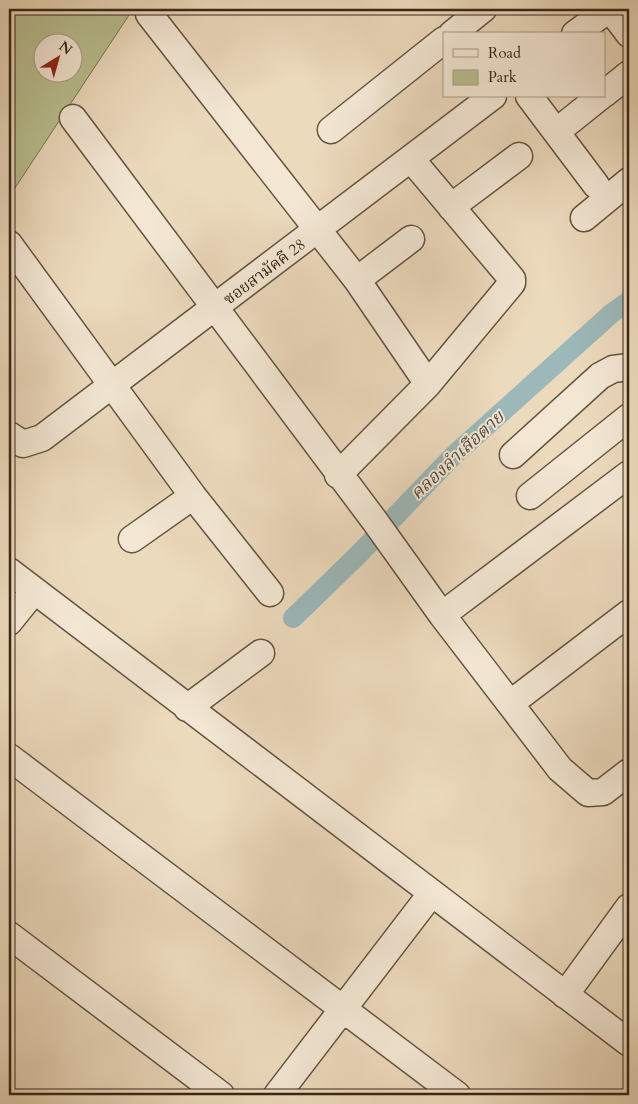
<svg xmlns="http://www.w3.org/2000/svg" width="638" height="1104" viewBox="0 0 638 1104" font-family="Cardo,'Noto Serif Thai',serif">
	<rect width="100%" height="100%" fill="#ecdabd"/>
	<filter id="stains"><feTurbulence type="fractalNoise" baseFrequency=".004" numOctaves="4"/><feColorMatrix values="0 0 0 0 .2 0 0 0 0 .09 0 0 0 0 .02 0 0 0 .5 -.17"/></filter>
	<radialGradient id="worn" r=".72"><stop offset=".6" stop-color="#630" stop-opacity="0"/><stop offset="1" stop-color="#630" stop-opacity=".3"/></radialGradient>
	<path fill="#b9bf90" stroke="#787354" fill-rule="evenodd" d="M 9,9 L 133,9 L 9,197 ZM 42,42 L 72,42 L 72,72 L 42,72 Z"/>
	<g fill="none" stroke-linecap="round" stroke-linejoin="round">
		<path stroke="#9cb8b9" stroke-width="20" d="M 293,618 L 358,555 L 453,456 L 612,313 L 629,301"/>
		<defs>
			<path id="minor" d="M 610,9 L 629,34
				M 149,14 L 357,280 L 428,384
				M 452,34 L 483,9
				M 575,34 L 609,9
				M 604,94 L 629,74
				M 529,96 L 596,185
				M 73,118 L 374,520 L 442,615 L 560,769 L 588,793 L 603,792 L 629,772
				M 331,130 L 444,40
				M 556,132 L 601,96
				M 451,207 L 519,156
				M 584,218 L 629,181
				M 9,244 L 193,496 L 270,593
				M 357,280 L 411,239
				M 9,435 L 23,444 L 42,438 L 493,96
				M 513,455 L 600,376 L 613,369 L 629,367
				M 338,475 L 428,384 L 512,283 L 512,279 L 411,159
				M 530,496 L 629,417
				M 132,539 L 193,496
				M 9,571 L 629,1043
				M 442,615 L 629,474
				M 9,622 L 34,591
				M 511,703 L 629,613
				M 187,708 L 261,653
				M 9,757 L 457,1095
				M 9,935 L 221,1095
				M 565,995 L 629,907
				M 277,1095 L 431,894"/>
		</defs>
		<use href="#minor" stroke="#645440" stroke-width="29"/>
		<use href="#minor" stroke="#f3e7d4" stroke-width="26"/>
	</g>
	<g text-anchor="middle" stroke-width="4" stroke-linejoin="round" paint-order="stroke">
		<g font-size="16" fill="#372717" stroke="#f3e7d4">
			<text transform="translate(264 271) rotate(-37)" y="6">ซอยสามัคคี 28</text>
		</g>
		<g font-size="18" font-style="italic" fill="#504b40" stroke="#f3e7d4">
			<text transform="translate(457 455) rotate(-43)" y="6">คลองลำเสือตาย</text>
		</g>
	</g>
	<rect width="638" height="1104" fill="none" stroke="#ecdabd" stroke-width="30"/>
	<rect x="10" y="10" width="618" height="1084" fill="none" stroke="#372717" stroke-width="2.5"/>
	<rect x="15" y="15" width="608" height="1074" fill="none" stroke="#372717"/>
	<rect x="443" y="32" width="162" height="65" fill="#f3e7d4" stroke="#a89a88"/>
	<rect x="453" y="49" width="25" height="8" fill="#f3e7d4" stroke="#a89a88"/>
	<text x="488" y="58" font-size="15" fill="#372717">Road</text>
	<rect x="453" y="70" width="25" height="15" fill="#b9bf90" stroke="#a89a88"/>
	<text x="488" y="82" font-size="15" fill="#372717">Park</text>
	<g transform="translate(58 58) rotate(37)"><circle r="24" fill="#f3e7d4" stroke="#a89a88"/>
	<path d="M0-4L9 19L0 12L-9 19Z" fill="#8f2418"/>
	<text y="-8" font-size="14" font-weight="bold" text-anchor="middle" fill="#372717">N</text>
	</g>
	<rect width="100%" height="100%" filter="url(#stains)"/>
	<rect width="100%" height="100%" fill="url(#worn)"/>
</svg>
